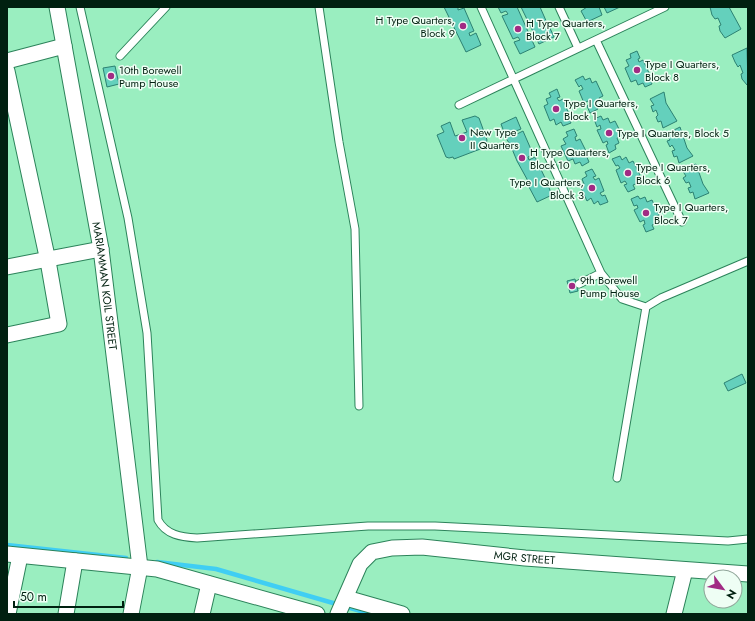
<svg xmlns="http://www.w3.org/2000/svg" width="755" height="621" viewBox="0 0 755 621" font-family="Jost,sans-serif">
	<rect width="100%" height="100%" fill="#9aeec0"/>
	<g fill="none" stroke-linecap="round" stroke-linejoin="round">
		<path stroke="#40cef3" stroke-width="4.5" d="M 7,545 L 126,558
			M 157,562 L 216,569 L 371,614"/>
	</g>
	<path fill="#64d0bc" stroke="#2c8172" d="M 444,7 L 458,7 L 458,10 L 464,8 L 474,31 L 469,33 L 470,36 L 476,33 L 481,45 L 466,52 Z
		M 498,7 L 517,7 L 535,47 L 520,54 L 514,42 L 520,40 L 518,37 L 513,39 L 502,16 L 508,14 L 506,11 L 501,13 Z
		M 521,7 L 540,7 L 547,23 L 542,25 L 543,28 L 549,26 L 554,37 L 539,44 Z
		M 587,7 L 599,7 L 602,15 L 587,22 L 581,11 Z
		M 604,7 L 620,7 L 607,13 Z
		M 710,7 L 729,7 L 741,29 L 725,38 L 720,31 L 719,26 L 721,25 L 718,18 L 715,19 L 712,15 Z
		M 747,48 L 748,85 L 747,85 L 742,79 L 741,74 L 743,73 L 740,65 L 738,67 L 735,62 L 732,55 Z
		M 637,51 L 640,58 L 638,59 L 639,62 L 643,60 L 649,73 L 645,75 L 646,78 L 649,77 L 652,84 L 645,87 L 643,83 L 638,85 L 636,80 L 631,82 L 625,68 L 629,66 L 626,60 L 631,58 L 630,54 Z
		M 115,66 L 119,84 L 107,87 L 103,68 Z
		M 583,76 L 585,80 L 590,78 L 592,83 L 596,81 L 603,96 L 599,98 L 601,103 L 596,105 L 598,109 L 590,113 L 587,106 L 590,104 L 588,101 L 584,103 L 579,91 L 583,89 L 581,85 L 579,87 L 575,80 Z
		M 557,89 L 560,97 L 557,98 L 559,101 L 563,99 L 568,112 L 564,114 L 565,117 L 568,116 L 571,123 L 563,126 L 561,122 L 556,125 L 554,119 L 550,121 L 544,106 L 548,104 L 546,99 L 551,97 L 549,93 Z
		M 664,92 L 666,103 L 677,121 L 663,128 L 661,121 L 658,122 L 656,117 L 658,115 L 656,110 L 653,112 L 651,106 L 654,105 L 650,99 Z
		M 475,116 L 479,118 L 487,140 L 486,144 L 481,146 L 483,148 L 454,159 L 453,157 L 449,158 L 446,157 L 437,135 L 444,132 L 441,126 L 450,122 L 455,136 L 467,132 L 462,120 Z
		M 601,116 L 603,120 L 608,118 L 610,123 L 615,121 L 622,135 L 617,138 L 619,143 L 615,145 L 616,149 L 609,153 L 606,145 L 608,144 L 607,141 L 603,143 L 597,130 L 601,129 L 600,125 L 597,127 L 594,119 Z
		M 516,117 L 521,129 L 516,131 L 517,134 L 523,131 L 533,154 L 528,157 L 529,160 L 535,157 L 546,180 L 540,183 L 541,185 L 547,183 L 552,195 L 537,202 L 529,187 L 528,181 L 517,161 L 510,144 L 507,140 L 501,124 Z
		M 680,127 L 687,148 L 693,156 L 679,163 L 677,156 L 674,157 L 672,151 L 675,150 L 672,145 L 670,147 L 667,141 L 670,140 L 666,134 Z
		M 574,129 L 577,136 L 575,137 L 576,141 L 580,139 L 586,151 L 582,153 L 583,156 L 586,155 L 589,162 L 582,166 L 580,162 L 575,164 L 573,159 L 568,161 L 561,146 L 566,144 L 563,139 L 568,136 L 566,132 Z
		M 620,156 L 622,160 L 626,157 L 629,163 L 633,161 L 640,175 L 636,177 L 638,183 L 633,185 L 635,189 L 628,192 L 624,185 L 627,184 L 625,181 L 621,183 L 616,170 L 620,168 L 618,165 L 616,166 L 612,159 Z
		M 696,164 L 703,184 L 709,193 L 695,199 L 693,192 L 690,193 L 688,188 L 691,187 L 689,182 L 686,183 L 683,178 L 686,176 L 682,170 Z
		M 592,169 L 596,176 L 593,177 L 595,180 L 599,178 L 604,191 L 600,193 L 602,196 L 605,195 L 608,202 L 600,205 L 598,201 L 594,204 L 591,198 L 587,201 L 580,186 L 584,184 L 582,179 L 587,176 L 585,172 Z
		M 638,196 L 640,199 L 645,197 L 647,202 L 652,200 L 659,215 L 654,217 L 657,223 L 652,225 L 654,229 L 646,232 L 643,225 L 645,224 L 644,220 L 640,222 L 634,210 L 638,208 L 637,205 L 634,206 L 631,199 Z
		M 575,279 L 578,291 L 570,293 L 567,281 Z
		M 742,374 L 746,383 L 728,391 L 724,383 Z"/>
	<g fill="none" stroke-linecap="round" stroke-linejoin="round">
		<defs>
			<path id="service" d="M 80,7 L 128,218 L 147,333 L 158,520 C 166,535 181,537 197,538 L 368,526 L 435,526 L 728,541 L 748,539
				M 319,7 L 339,142 L 355,229 L 359,406
				M 481,7 L 601,273 L 622,299 L 646,307
				M 559,7 L 578,48
				M 596,40 L 682,222
				M 120,56 L 166,7
				M 459,105 L 665,7
				M 579,284 L 601,273
				M 617,478 L 646,307 L 661,298 L 748,261"/>
			<g id="minor">
				<path id="s1" d="M 57,7 L 101,249 L 140,567 L 131,614"/>
				<path d="M 7,61 L 64,46"/>
				<path d="M 7,71 L 48,261 L 59,324 L 7,335"/>
				<path d="M 7,267 L 101,249"/>
				<path d="M 7,554 L 157,569 L 317,614"/>
				<path d="M 346,598 L 402,614"/>
				<path d="M 8,614 L 20,556"/>
				<path d="M 66,614 L 75,561"/>
				<path d="M 202,614 L 209,584"/>
				<path id="s2" d="M 338,614 L 360,564 L 372,552 L 392,548 L 422,547 L 525,558 L 748,574"/>
				<path d="M 674,614 L 685,570"/>
			</g>
		</defs>
		<use href="#service" stroke="#2c835a" stroke-width="9"/>
		<use href="#minor" stroke="#2c835a" stroke-width="17"/>
		<use href="#service" stroke="#fff" stroke-width="7"/>
		<use href="#minor" stroke="#fff" stroke-width="15"/>
	</g>
	<g fill="#a12b84" stroke="#eefef4" stroke-width="1.5">
		<circle cx="463" cy="26" r="4"/>
		<circle cx="518" cy="29" r="4"/>
		<circle cx="637" cy="70" r="4"/>
		<circle cx="111" cy="76" r="4"/>
		<circle cx="556" cy="109" r="4"/>
		<circle cx="609" cy="133" r="4"/>
		<circle cx="462" cy="138" r="4"/>
		<circle cx="522" cy="158" r="4"/>
		<circle cx="628" cy="173" r="4"/>
		<circle cx="592" cy="188" r="4"/>
		<circle cx="646" cy="213" r="4"/>
		<circle cx="572" cy="286" r="4"/>
	</g>
	<g text-anchor="middle" stroke-width="3" stroke-linejoin="round" paint-order="stroke">
		<g font-size="11" fill="#002010" stroke="#eefef4" text-anchor="start">
			<text x="455" y="24" text-anchor="end">H Type Quarters,<tspan x="455" dy="13">Block 9</tspan></text>
			<text x="526" y="27">H Type Quarters,<tspan x="526" dy="13">Block 7</tspan></text>
			<text x="645" y="68">Type I Quarters,<tspan x="645" dy="13">Block 8</tspan></text>
			<text x="119" y="74">10th Borewell<tspan x="119" dy="13">Pump House</tspan></text>
			<text x="564" y="107">Type I Quarters,<tspan x="564" dy="13">Block 1</tspan></text>
			<text x="470" y="136">New Type<tspan x="470" dy="13">II Quarters</tspan></text>
			<text x="617" y="137">Type I Quarters, Block 5</text>
			<text x="530" y="156">H Type Quarters,<tspan x="530" dy="13">Block 10</tspan></text>
			<text x="636" y="171">Type I Quarters,<tspan x="636" dy="13">Block 6</tspan></text>
			<text x="584" y="186" text-anchor="end">Type I Quarters,<tspan x="584" dy="13">Block 3</tspan></text>
			<text x="654" y="211">Type I Quarters,<tspan x="654" dy="13">Block 7</tspan></text>
			<text x="580" y="284">9th Borewell<tspan x="580" dy="13">Pump House</tspan></text>
		</g>
		<g font-size="11" fill="#002010" stroke="#eefef4">
			<text dy="4" stroke="none"><textPath href="#s1" startOffset="283">MARIAMMAN KOIL STREET</textPath></text>
			<text dy="4" stroke="none"><textPath href="#s2" startOffset="225">MGR STREET</textPath></text>
		</g>
	</g>
	<rect width="755" height="621" fill="none" stroke="#002010" stroke-width="16"/>
	<g transform="translate(723 589) rotate(122)"><circle r="19" fill="#eefef4" stroke="#8fa599"/>
	<path d="M0-3L7 15L0 10L-7 15Z" fill="#a12b84"/>
	<text y="-6" font-size="11" font-weight="bold" text-anchor="middle" fill="#002010">N</text>
	</g>
	<path d="M14 601v6h109v-6" fill="none" stroke="#002010" stroke-width="2"/>
	<text x="20" y="601" font-size="12" fill="#002010" stroke="#eefef4" stroke-width="3" paint-order="stroke">50 m</text>
</svg>
